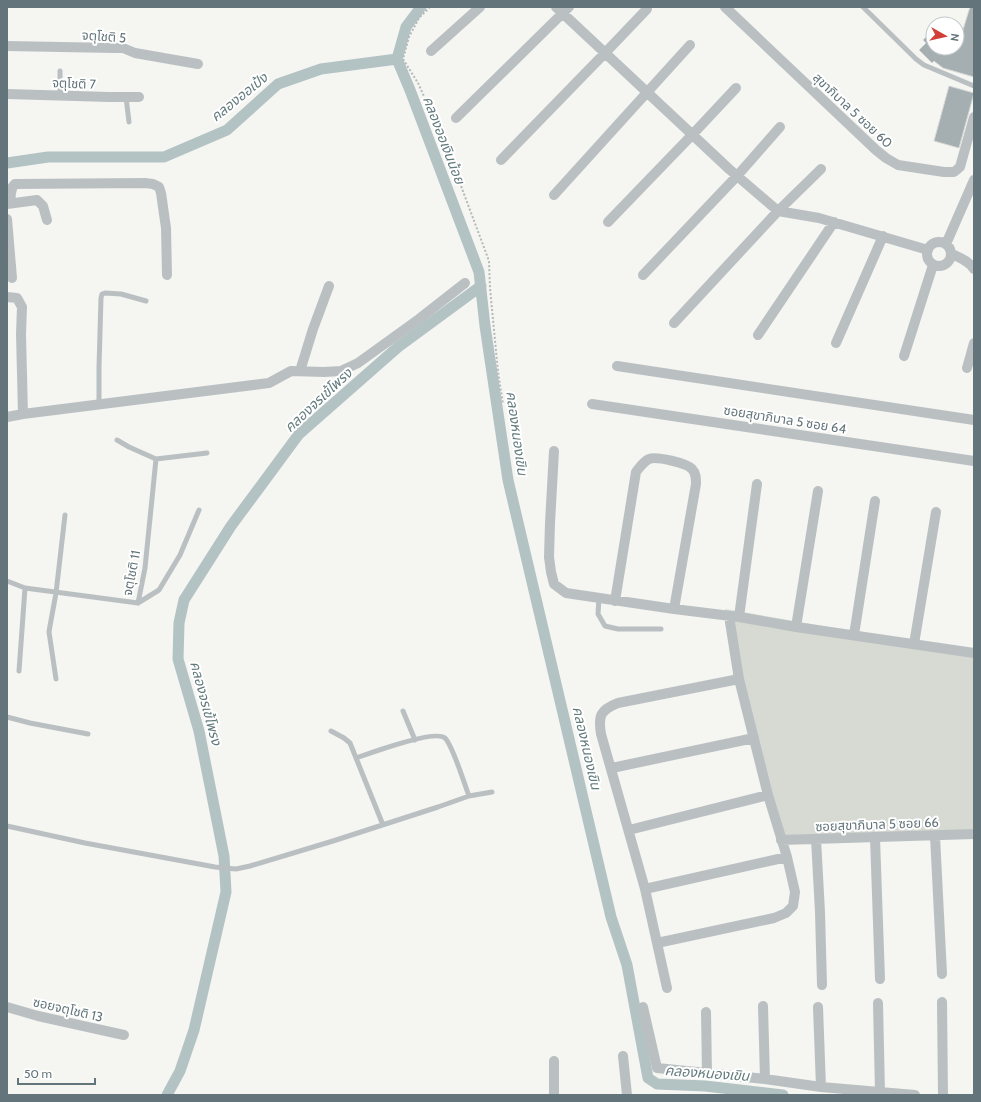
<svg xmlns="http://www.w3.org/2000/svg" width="981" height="1102" viewBox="0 0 981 1102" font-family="Cabin,'Noto Sans Thai',sans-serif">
	<rect width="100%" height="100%" fill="#f5f5f2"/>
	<path fill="#d6dad2" d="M 725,609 L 974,652 L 974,834 L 781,838 Z"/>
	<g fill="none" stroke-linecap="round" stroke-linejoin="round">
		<path stroke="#b3c2c3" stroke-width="11" d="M 421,7 L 406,27 L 397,59 L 410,90 L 479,272 L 485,326 L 508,480 L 611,917 L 627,965 L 648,1078 L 657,1084 L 705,1086 L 783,1095
			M 7,163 L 48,157 L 164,157 L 227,130 L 278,84 L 321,69 L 397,59
			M 167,1095 L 180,1071 L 194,1030 L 226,892 L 224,856 L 199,731 L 178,659 L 179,623 L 184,600 L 231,526 L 299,434 L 398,347 L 481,286"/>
	</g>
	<path fill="#a5aeb1" stroke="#d7d7d5" d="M 970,7 L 974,7 L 974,77 L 943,68 L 934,61 L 932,63 L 919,50 L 926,43 L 923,40 L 933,30 L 933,48 L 957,48 L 957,28 L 962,33 Z
		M 949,86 L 974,93 L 959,148 L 934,141 Z"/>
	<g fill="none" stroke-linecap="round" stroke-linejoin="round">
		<path stroke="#b5b9ba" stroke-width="2" stroke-dasharray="2 2" stroke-linecap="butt" d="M 430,7 L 419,18 L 409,37 L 403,59 L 418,83 L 445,143 L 489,261 L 490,288 L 498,372 L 503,404"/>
		<path stroke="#bac0c2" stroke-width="5" d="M 863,7 L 916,59 L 924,65 L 974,86
			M 60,71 L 60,96
			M 126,97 L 129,122
			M 99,404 L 99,367 L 101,298 L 102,294 L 105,293 L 121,294 L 146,301
			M 156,459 L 207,453
			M 7,581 L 25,588 L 138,603 L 145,568 L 156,459 L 129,447 L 117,440
			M 599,598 L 598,614 L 605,626 L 618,629 L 661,629
			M 138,603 L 159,590 L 180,555 L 199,510
			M 19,671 L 25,588
			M 56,679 L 49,632 L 50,626 L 56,593 L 65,515
			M 403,711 L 415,740
			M 7,717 L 30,723 L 88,734
			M 331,731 L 344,738 L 350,743 L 383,825
			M 356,758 C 370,753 436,729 445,738 C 453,746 464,783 469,796
			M 7,826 L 85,843 L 215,867 L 236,869 L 250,866 L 333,841 L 438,807 L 469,796 L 492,792"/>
		<path stroke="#bac0c2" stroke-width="10" d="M 556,7 L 729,169 L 778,211 L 819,218 L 928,250
			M 725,7 L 876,150 L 886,158 L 898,165 L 944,172 L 954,172 L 960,167 L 974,117
			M 7,46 L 114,48 L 123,48 L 135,53 L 198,64
			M 431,51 L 480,7
			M 7,94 L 109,97 L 139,97
			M 456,118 L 569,7
			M 501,160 L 605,53 L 647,9
			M 554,195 L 690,45
			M 10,203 C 11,196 10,188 15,184 L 145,183 L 153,184 L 159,187 L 161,193 L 166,228 L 167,275
			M 7,204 L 37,200 L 43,206 L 47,220
			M 7,219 L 12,278
			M 608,222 L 692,135 L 736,88
			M927 254a12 12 0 1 1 24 0a12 12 0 1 1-24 0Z
			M 946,244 L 974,180
			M 952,254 C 960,258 969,261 974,269
			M 643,275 L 737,176 L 780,127
			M 7,297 L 17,298 L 22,307 L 21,334 L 23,414
			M 674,323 L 778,211 L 821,169
			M 758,335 L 834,222
			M 836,343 L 883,236
			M 904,356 L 933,265
			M 617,366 L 974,420
			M 967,368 L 974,343
			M 300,371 L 313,329 L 329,286
			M 592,404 L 974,461
			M 7,417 L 23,414 L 269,383 L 291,371 L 324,372 L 341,371 L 358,363 L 419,319 L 465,283
			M 554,451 L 550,523 L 549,557 L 551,572 L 554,584 L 566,593 L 674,609 L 739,617 L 796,627 L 974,653
			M 615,601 L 636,472 C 640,467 643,462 649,459 C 656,456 687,463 692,469 C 696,473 696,478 696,484 L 674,609
			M 739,617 L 757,484
			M 796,627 L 818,491
			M 854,635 L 875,501
			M 914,644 L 936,512
			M 612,768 L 754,738
			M 629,830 L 768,795
			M 935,836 L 942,974
			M 875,838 L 880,979
			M 816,839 L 820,912 L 822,985
			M 781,840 L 974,834
			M 645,889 L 787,857
			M 657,943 L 774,918 L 786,913 L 793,906 L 795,892 L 787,857 L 768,795 L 739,679 L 729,616
			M 667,988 L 645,889 L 601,734 C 598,716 600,710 618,703 L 739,679
			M 942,1002 L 943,1095
			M 878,1003 L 880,1092
			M 763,1006 L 765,1079
			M 7,1007 L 38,1016 L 124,1035
			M 643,1007 L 657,1068 L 765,1079 L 821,1087 L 915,1095
			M 818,1007 L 821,1087
			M 706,1012 L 707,1073
			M 623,1056 L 627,1095
			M 554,1061 L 554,1095"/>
	</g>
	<g text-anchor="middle" stroke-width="4" stroke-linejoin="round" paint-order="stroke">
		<g font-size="13" fill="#63757a" stroke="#fff">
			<text transform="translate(104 36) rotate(4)" y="5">จตุโชติ 5</text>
			<text transform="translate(74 83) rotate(2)" y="5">จตุโชติ 7</text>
			<text transform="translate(853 110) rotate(43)" y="5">สุขาภิบาล 5 ซอย 60</text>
			<text transform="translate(785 419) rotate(9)" y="5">ซอยสุขาภิบาล 5 ซอย 64</text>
			<text transform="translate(131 573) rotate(-79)" y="5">จตุโชติ 11</text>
			<text transform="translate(877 824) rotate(-2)" y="5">ซอยสุขาภิบาล 5 ซอย 66</text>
			<text transform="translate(68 1009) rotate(13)" y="5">ซอยจตุโชติ 13</text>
		</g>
		<g font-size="14" font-style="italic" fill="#637b7d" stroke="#fff">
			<text transform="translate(239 97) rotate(-39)" y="5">คลองออเป้ง</text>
			<text transform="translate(444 140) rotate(69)" y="5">คลองออเงินน้อย</text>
			<text transform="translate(318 400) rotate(-43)" y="5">คลองจรเข้โพรง</text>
			<text transform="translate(517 433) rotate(82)" y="5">คลองหนองเขิน</text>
			<text transform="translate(206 703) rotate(75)" y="5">คลองจรเข้โพรง</text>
			<text transform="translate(587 748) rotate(77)" y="5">คลองหนองเขิน</text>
			<text transform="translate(707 1073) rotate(4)" y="5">คลองหนองเขิน</text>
		</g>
	</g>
	<rect width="981" height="1102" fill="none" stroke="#63757a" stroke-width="16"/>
	<g transform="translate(945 36) rotate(98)"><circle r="19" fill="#ffffff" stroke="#c1c8ca"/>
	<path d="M0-3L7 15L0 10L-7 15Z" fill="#d13f37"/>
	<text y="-6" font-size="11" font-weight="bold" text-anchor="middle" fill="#63757a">N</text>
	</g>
	<path d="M18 1078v6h77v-6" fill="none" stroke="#63757a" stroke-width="2"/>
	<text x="24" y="1078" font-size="12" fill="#63757a" stroke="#ffffff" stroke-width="3" paint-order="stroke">50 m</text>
</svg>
